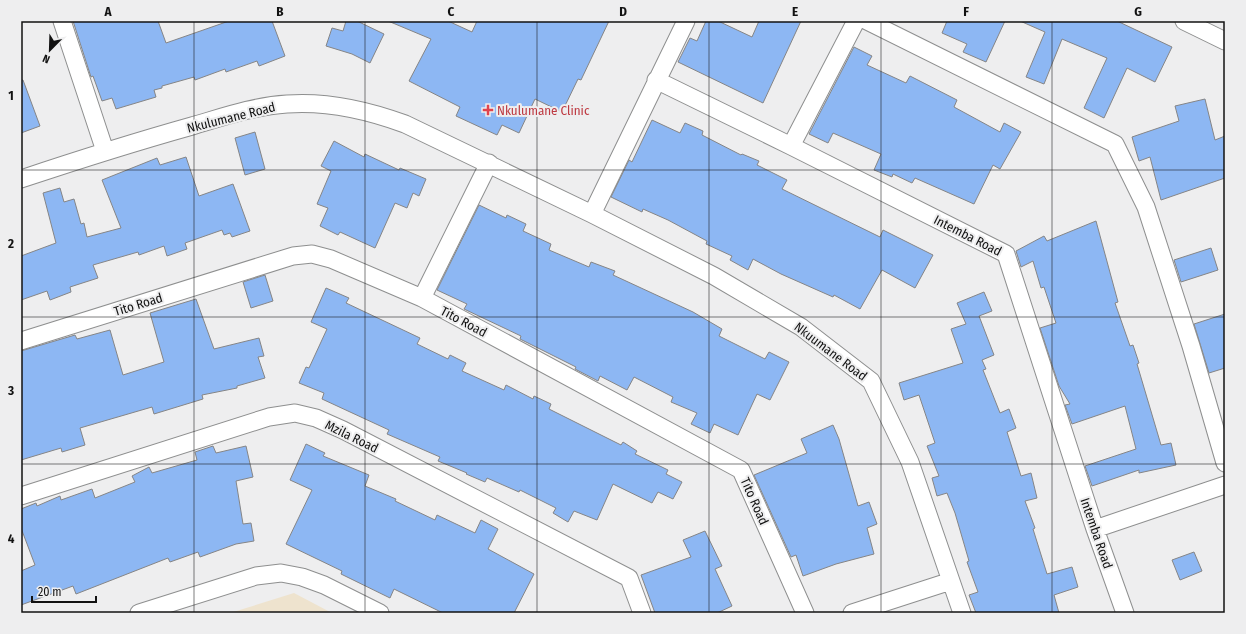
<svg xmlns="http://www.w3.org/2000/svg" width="1246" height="634" viewBox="0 0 1246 634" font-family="'Fira Sans Condensed',sans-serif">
	<rect width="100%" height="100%" fill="#eeeeef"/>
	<path fill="#eee3ce" d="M 294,593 L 332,613 L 230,613 Z"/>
	<path fill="#8db7f3" stroke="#858586" d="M 73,21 L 158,21 L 166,43 L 229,21 L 272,21 L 285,56 L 259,66 L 257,61 L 226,72 L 225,69 L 195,80 L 194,77 L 162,86 L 162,88 L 154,90 L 156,97 L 116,109 L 112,98 L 102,101 L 93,76 L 91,77 Z
		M 346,21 L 357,21 L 384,34 L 370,63 L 352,54 L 326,46 L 332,28 L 343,31 Z
		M 388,21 L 448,21 L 472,32 L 477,21 L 609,21 L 581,80 L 578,79 L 562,112 L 535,99 L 519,133 L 502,125 L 497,135 L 456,116 L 460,107 L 409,81 L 431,39 Z
		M 706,21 L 718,21 L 752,37 L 759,21 L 801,21 L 763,103 L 678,62 L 690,38 L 697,41 Z
		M 947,21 L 1005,21 L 986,62 L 963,52 L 967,44 L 942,33 Z
		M 1020,21 L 1117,21 L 1172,47 L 1155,82 L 1127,68 L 1104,118 L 1084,108 L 1107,58 L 1062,39 L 1044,84 L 1026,77 L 1045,32 Z
		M 854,47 L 872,56 L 867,65 L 906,83 L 910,76 L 957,100 L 954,107 L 1000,132 L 1004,123 L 1021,132 L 1000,169 L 993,165 L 974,204 L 915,178 L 912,183 L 893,174 L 892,177 L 874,170 L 881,154 L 833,133 L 828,143 L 809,134 Z
		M 21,80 L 23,80 L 40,126 L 21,133 Z
		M 1205,99 L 1215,140 L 1225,136 L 1225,178 L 1161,200 L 1150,157 L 1139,161 L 1132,137 L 1179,121 L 1175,106 Z
		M 652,120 L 680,133 L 685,123 L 703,131 L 702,135 L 741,155 L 742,154 L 759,161 L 757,165 L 787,180 L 782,189 L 880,237 L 883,230 L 933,255 L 915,288 L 882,270 L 860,309 L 834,295 L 833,297 L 781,274 L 753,259 L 748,270 L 730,260 L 732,256 L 706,244 L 707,241 L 668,220 L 643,209 L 642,212 L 611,197 L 629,160 L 632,162 Z
		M 255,132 L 265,169 L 245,175 L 235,138 Z
		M 334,141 L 364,157 L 365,154 L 399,170 L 400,168 L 426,179 L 419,196 L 413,193 L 407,208 L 395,203 L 375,248 L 340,232 L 338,235 L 320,226 L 328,208 L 317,204 L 331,171 L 321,166 Z
		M 186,157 L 199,196 L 233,184 L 250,231 L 232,237 L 230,233 L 224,235 L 222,230 L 185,243 L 187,249 L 167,256 L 164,246 L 139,255 L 138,252 L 93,265 L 98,278 L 70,287 L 71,292 L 50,300 L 47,291 L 21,300 L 21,256 L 56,243 L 43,193 L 60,188 L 64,202 L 74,199 L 81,224 L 84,223 L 87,237 L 121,228 L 102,180 L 157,158 L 160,165 Z
		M 479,205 L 506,218 L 507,215 L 526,224 L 523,231 L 551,244 L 549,250 L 589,267 L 591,262 L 615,271 L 613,275 L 693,312 L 722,329 L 719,336 L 765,359 L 769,352 L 789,362 L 770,400 L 757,394 L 738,435 L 714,424 L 710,433 L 691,424 L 697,413 L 671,402 L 673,397 L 634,377 L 627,390 L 600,376 L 598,381 L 575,369 L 576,367 L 520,339 L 521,336 L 464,309 L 467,304 L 437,290 Z
		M 1096,221 L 1118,302 L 1115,303 L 1130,346 L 1133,345 L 1139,363 L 1137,364 L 1161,445 L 1171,443 L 1176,465 L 1139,473 L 1139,470 L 1092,486 L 1085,466 L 1136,449 L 1125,406 L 1072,424 L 1065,405 L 1070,404 L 1059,386 L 1040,328 L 1056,323 L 1044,287 L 1041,288 L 1033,261 L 1021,267 L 1016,251 L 1044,236 L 1047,241 Z
		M 1211,248 L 1218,270 L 1181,282 L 1174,260 Z
		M 265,275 L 273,301 L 251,308 L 243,282 Z
		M 326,288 L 349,298 L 346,303 L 420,338 L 417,344 L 448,359 L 450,355 L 466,363 L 462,371 L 504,390 L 506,385 L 533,399 L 534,396 L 551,404 L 549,409 L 621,445 L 623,442 L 637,451 L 635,454 L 668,470 L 666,474 L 682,482 L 673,499 L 658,492 L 652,503 L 613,484 L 597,520 L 574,511 L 568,522 L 553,513 L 556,508 L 520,490 L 519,492 L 487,478 L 485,482 L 466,474 L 467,473 L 438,461 L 440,457 L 387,434 L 389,430 L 322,399 L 324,393 L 299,383 L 306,367 L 309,368 L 327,329 L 311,322 Z
		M 984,292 L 992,311 L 979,316 L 994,355 L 982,360 L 986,369 L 983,370 L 1000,413 L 1009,409 L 1016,428 L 1007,432 L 1021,476 L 1031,473 L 1037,498 L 1025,501 L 1035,528 L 1033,529 L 1047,574 L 1072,567 L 1078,587 L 1054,595 L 1059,613 L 976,613 L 969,595 L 978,592 L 967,562 L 969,561 L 955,513 L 947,493 L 937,496 L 932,478 L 939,476 L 927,446 L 935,443 L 919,395 L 904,400 L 899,383 L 963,363 L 951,329 L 966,324 L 957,303 Z
		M 196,299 L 214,349 L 259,338 L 264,356 L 258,357 L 265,378 L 237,386 L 237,388 L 202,395 L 203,399 L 154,414 L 152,407 L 80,428 L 85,445 L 62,452 L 61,448 L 21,460 L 21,351 L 75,335 L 77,339 L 110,330 L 123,375 L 164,362 L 150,313 Z
		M 1225,314 L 1225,368 L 1209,373 L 1194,324 Z
		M 833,425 L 839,439 L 858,506 L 869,502 L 877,524 L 867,528 L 874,554 L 836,564 L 803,576 L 796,555 L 791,557 L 754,475 L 807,453 L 801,439 Z
		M 306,444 L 325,453 L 323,456 L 369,475 L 365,486 L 396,499 L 395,501 L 435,520 L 437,515 L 475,533 L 481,520 L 498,529 L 488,549 L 534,574 L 514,613 L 443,613 L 394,589 L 390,598 L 341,574 L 342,571 L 286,544 L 312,490 L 290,480 Z
		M 213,446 L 216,453 L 246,446 L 253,477 L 236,481 L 243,524 L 251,523 L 254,541 L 236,544 L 200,557 L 198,552 L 170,562 L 168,558 L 76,594 L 73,586 L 21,605 L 21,571 L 35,565 L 21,528 L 21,509 L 36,503 L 37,506 L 60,496 L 61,500 L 92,489 L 95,498 L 135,482 L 132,476 L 149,467 L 152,473 L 197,460 L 195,452 Z
		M 705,531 L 722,566 L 715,569 L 732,606 L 717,613 L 655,613 L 641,575 L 691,557 L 683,540 Z
		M 1194,552 L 1202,571 L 1180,580 L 1172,560 Z"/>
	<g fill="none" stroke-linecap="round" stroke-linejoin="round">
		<defs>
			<path id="minor" d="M 62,21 L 105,151
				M 867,21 L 1115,144 L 1146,207 L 1191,346 L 1225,463
				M 1184,21 L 1225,41
				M 656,80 L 791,146 L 1006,254 L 1095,529 L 1125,613
				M 791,146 L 856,21
				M 21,179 C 78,160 135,142 192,126 C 223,117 254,106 287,104 C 327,101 367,110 405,124 L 592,214 L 714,276 L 801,327 L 871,381 L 910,462 L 962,613
				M 592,214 L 686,21
				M 422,298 L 489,163
				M 21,341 L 293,256 L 312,254 L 331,259 L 422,298 L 741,470 L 805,613
				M 21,496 L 269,417 L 295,413 L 316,418 L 343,430 L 629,578 L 642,613
				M 1095,529 L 1225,485
				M 139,613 L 256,576 L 281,573 L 302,577 L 324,585 L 380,613
				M 852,613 L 951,581"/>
		</defs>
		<use href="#minor" stroke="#8e8f8f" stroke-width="19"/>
		<use href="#minor" stroke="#fff" stroke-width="17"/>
	</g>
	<path fill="none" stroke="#121212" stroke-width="1" stroke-opacity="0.55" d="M 194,21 L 194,613M 365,21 L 365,613M 537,21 L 537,613M 709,21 L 709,613M 881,21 L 881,613M 1052,21 L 1052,613M 21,170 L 1225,170M 21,317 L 1225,317M 21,464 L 1225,464"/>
	<path fill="#e0444e" stroke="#eeeeef" stroke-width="1.5" d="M486 104h4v4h4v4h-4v4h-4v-4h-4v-4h4z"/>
	<g text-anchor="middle" stroke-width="4" stroke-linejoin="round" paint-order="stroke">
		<g font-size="13" fill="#be3a42" stroke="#eeeeef" text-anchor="start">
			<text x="497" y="115">Nkulumane Clinic</text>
		</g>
		<g font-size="13" fill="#121212" stroke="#eeeeef">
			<text transform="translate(231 117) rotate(-14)" y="5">Nkulumane Road</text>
			<text transform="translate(968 235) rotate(27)" y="5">Intemba Road</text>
			<text transform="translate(138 304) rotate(-17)" y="5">Tito Road</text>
			<text transform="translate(464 321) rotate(28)" y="5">Tito Road</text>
			<text transform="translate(831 351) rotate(37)" y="5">Nkuumane Road</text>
			<text transform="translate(352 436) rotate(26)" y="5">Mzila Road</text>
			<text transform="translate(755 501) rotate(66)" y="5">Tito Road</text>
			<text transform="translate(1097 533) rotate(71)" y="5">Intemba Road</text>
		</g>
	</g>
	<rect width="1246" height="634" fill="none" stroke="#eeeeef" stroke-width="44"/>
	<g transform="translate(50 50) rotate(203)" stroke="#eeeeef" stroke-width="3" paint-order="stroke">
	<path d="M0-3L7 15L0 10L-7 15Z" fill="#121212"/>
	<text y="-6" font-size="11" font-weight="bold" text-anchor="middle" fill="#121212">N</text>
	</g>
	<path d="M32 596v6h64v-6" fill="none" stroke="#121212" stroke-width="2"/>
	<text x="38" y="596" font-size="12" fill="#121212" stroke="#eeeeef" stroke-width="3" paint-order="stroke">20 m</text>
	<rect x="22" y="22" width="1202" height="590" fill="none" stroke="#121212" stroke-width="1.5"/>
	<g font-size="13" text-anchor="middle" font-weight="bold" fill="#121212">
		<text x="108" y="16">A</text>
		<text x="280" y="16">B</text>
		<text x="451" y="16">C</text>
		<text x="623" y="16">D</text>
		<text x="795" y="16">E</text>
		<text x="966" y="16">F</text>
		<text x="1138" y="16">G</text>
		<text x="11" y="100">1</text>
		<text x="11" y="248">2</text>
		<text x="11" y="395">3</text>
		<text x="11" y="543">4</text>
	</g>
</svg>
